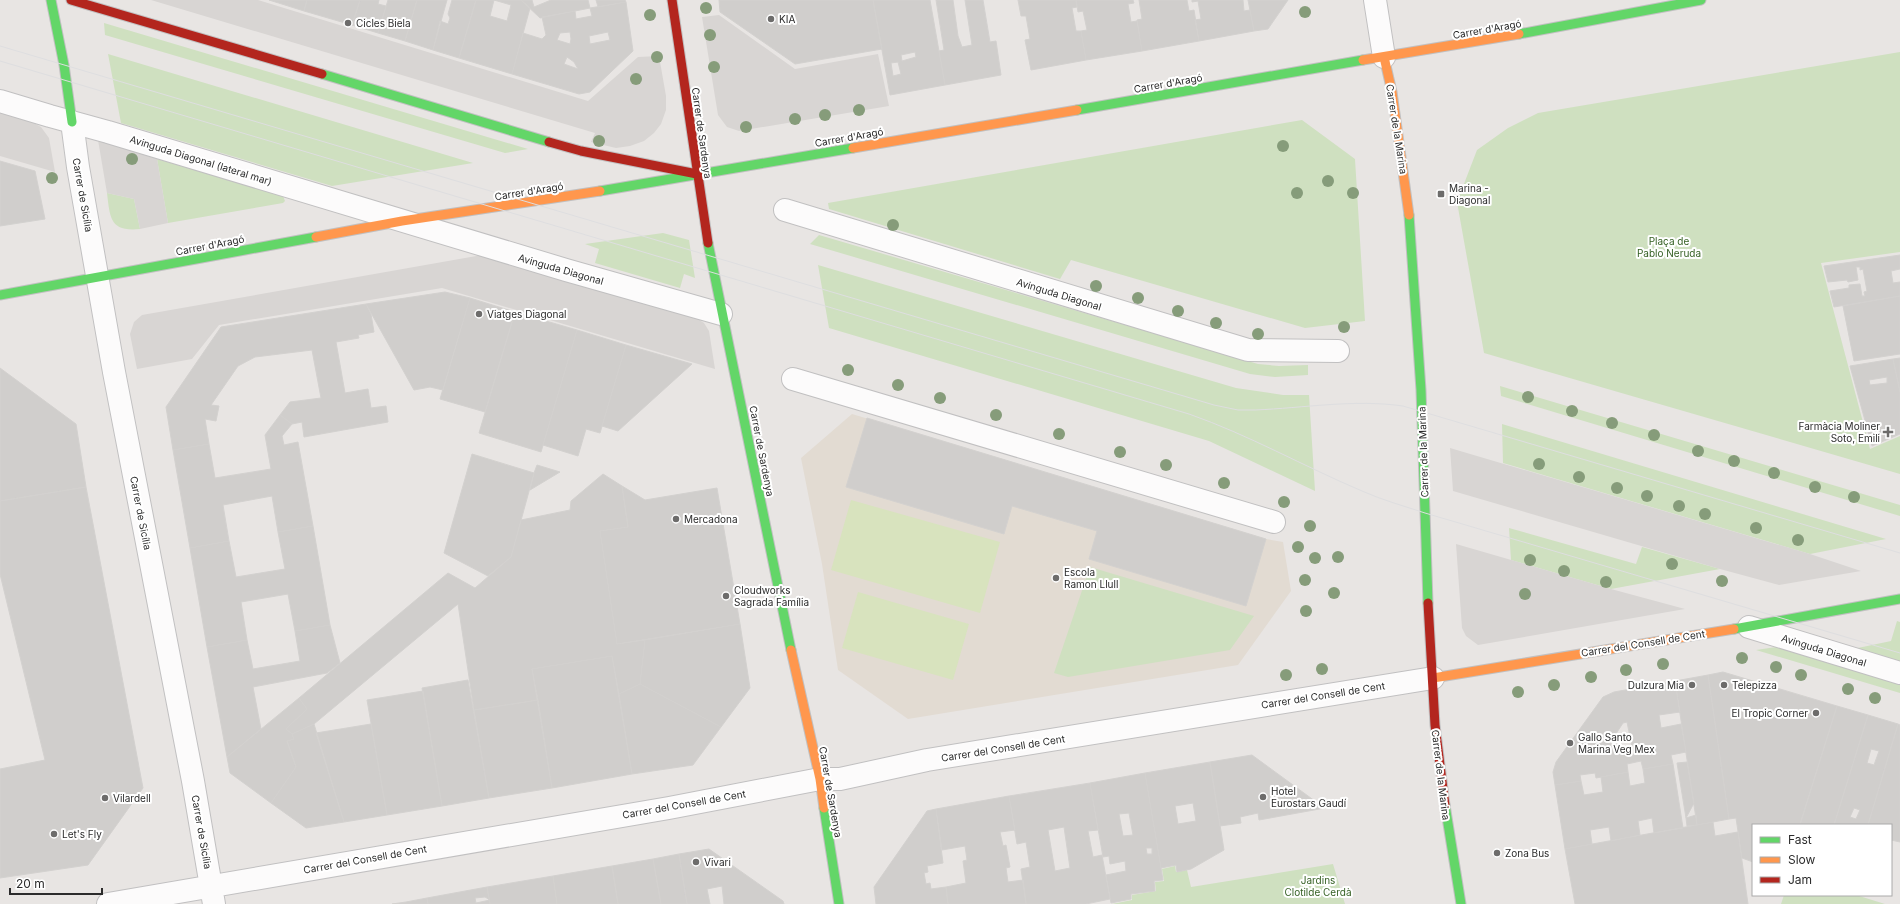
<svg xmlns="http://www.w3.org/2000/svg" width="1900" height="904" viewBox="0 0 1900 904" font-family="Inter,sans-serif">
	<rect width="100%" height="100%" fill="#e8e5e3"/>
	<path fill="#e2dbd2" d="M 852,414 L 1266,539 L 1283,542 L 1291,591 L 1238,665 L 908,719 L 838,670 L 822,564 L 801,458 Z"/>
	<path fill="#cfe0c0" d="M 104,23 L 528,149 L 505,153 L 105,35 Z
		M 1900,52 L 1900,252 L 1821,263 L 1870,449 L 1900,436 L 1900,474 L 1484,353 L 1457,202 L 1477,150 L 1508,128 L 1538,113 Z
		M 108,54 L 473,163 L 332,186 L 121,123 Z
		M 1302,120 L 1355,159 L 1365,321 L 1305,328 L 1071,260 L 1060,279 L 829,209 L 828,203 Z
		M 157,159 L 283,196 L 285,201 L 283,203 L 168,223 Z
		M 107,193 L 134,199 L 140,229 C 110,232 110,218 107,193 Z
		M 663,233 L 689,240 L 695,278 L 684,274 L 680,288 L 595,263 L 599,249 L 585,244 Z
		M 819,235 L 1258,364 L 1279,366 L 1308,365 L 1308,375 L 1275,377 L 1250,374 L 810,244 Z
		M 818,265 L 1236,388 L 1283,395 L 1309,395 L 1315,491 L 1209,441 L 829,328 Z
		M 1500,386 L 1900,505 L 1900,516 L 1501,396 Z
		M 1502,424 L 1886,539 L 1810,554 L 1503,463 Z
		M 1509,528 L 1636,564 L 1642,547 L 1720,569 L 1611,589 L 1511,560 Z
		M 1090,567 L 1254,616 L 1230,650 L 1068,677 L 1054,673 Z
		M 1897,621 L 1900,622 L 1900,663 L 1853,649 L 1891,641 Z
		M 1776,647 L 1900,684 L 1900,693 L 1756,650 Z
		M 1333,864 L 1345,904 L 1112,904 L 1132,900 L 1132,895 L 1156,891 L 1155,882 L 1164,881 L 1162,869 L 1175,866 L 1176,872 L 1187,870 L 1191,887 Z
		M 1784,895 L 1856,895 L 1885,904 L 1781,904 Z"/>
	<path fill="#d8e3be" d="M 851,500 L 1000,542 L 980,613 L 831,570 Z
		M 858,592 L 969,624 L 953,680 L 842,648 Z"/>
	<path fill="#d8d5d3" d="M 151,0 L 258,0 L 588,101 L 638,57 L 659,56 L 666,96 L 666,110 L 661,124 L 654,133 L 644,141 L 630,146 L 616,148 L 591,142 L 595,133 Z
		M 719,15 L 795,69 L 878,54 L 889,106 L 739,131 L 727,127 L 718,115 L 702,17 Z
		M 0,112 L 30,121 L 41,127 L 49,138 L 55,172 L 0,156 Z
		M 98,140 L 157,159 L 168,223 L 140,229 L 134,199 L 107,193 Z
		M 482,255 L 698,319 L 704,323 L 709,331 L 715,369 L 442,288 L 219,325 L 192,359 L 137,369 L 130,334 L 134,322 L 142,315 Z
		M 1450,448 L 1810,554 L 1861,571 L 1779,585 L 1720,569 L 1453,491 Z
		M 1456,544 L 1611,589 L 1685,609 L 1478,645 L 1466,636 L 1462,628 Z"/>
	<path fill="#d0cecc" stroke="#d3d1cf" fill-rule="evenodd" d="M 269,0 L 307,0 L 304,11 Z
		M 307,0 L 360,0 L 352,25 L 304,11 Z
		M 360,0 L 379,0 L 378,4 L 386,6 L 378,33 L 352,25 Z
		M 388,0 L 417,0 L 405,41 L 378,33 Z
		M 417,0 L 447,0 L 433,50 L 405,41 Z
		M 452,0 L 476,0 L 459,58 L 433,50 L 440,21 L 448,24 L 450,18 L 448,14 Z
		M 521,0 L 530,8 L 512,74 L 459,58 L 476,0 ZM 494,0 L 511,5 L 507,21 L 490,16 Z
		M 521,0 L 532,0 L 534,7 L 551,0 L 588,0 L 590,8 L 540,18 Z
		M 596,0 L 625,0 L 626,2 L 598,7 Z
		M 719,0 L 873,0 L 882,49 L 795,64 L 720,12 Z
		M 873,0 L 930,0 L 945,85 L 890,95 ZM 915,52 L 916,57 L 902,61 L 901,55 ZM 898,62 L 901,74 L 893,76 L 891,63 Z
		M 936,0 L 953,0 L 958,36 L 962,47 L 972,45 L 965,0 L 983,0 L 990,42 L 996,41 L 1001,75 L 945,85 L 939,51 L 944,50 Z
		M 1018,0 L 1076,0 L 1077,7 L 1072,8 L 1076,31 L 1081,31 L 1086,60 L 1031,70 L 1025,40 L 1030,39 L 1026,16 L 1021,16 Z
		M 1076,0 L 1133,0 L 1134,3 L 1128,4 L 1131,22 L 1137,21 L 1142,51 L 1086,60 L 1081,31 L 1087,30 L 1083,11 L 1078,12 Z
		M 1139,0 L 1187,0 L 1189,11 L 1194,10 L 1199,41 L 1142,51 L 1137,20 L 1142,19 Z
		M 1192,0 L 1243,0 L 1244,11 L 1250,10 L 1254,31 L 1199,41 L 1195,20 L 1201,19 L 1198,1 L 1192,2 Z
		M 1248,0 L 1288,0 L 1268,29 L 1254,31 Z
		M 626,2 L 633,51 L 590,92 L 579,94 L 512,74 L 523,33 L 542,39 L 546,35 L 542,17 L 575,11 L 576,19 L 592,16 L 590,8 ZM 570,32 L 571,39 L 570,44 L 557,40 L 560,33 ZM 608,32 L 610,40 L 590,44 L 589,36 ZM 567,57 L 574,62 L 578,69 L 564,64 Z
		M 0,161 L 35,171 L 45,219 L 0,226 Z
		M 1900,255 L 1900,269 L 1891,271 L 1893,283 L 1900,282 L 1900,296 L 1834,307 L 1830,291 L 1849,288 L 1849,285 L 1860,284 L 1862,296 L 1865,296 L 1864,292 L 1867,291 L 1863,269 L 1860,270 L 1860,267 L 1856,267 L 1858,280 L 1848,282 L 1847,280 L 1828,282 L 1824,266 Z
		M 445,292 L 470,298 L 443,390 L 430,387 L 414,390 L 366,304 Z
		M 1900,296 L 1900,354 L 1854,361 L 1843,306 Z
		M 470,298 L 515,312 L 485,412 L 440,399 Z
		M 366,304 L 371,314 L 374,332 L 358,335 L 359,338 L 336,342 L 345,393 L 368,389 L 371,408 L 386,406 L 388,422 L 304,437 L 302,422 L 292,424 L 280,415 L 290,402 L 321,398 L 312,350 L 255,357 L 238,366 L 211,405 L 219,406 L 216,421 L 205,419 L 209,444 L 173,450 L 166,407 L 221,327 Z
		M 515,312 L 577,330 L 541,452 L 479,433 Z
		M 577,330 L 626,345 L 600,433 L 586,429 L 578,456 L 543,445 Z
		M 626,345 L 692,364 L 618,431 L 602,426 Z
		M 1900,358 L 1900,392 L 1893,359 Z
		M 1893,359 L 1900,392 L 1900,434 L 1872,446 L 1850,366 ZM 1887,377 L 1887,383 L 1870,385 L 1869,380 Z
		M 0,368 L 76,424 L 86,487 L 0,501 Z
		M 280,415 L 292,424 L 282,436 L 284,445 L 298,442 L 313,526 L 278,532 L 272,496 L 223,505 L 229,541 L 190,548 L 173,450 L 209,444 L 215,478 L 271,469 L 265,435 Z
		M 867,418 L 1266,539 L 1246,606 L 1089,559 L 1097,531 L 1012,506 L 1004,534 L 846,487 Z
		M 472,454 L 534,473 L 511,557 L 488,576 L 444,553 Z
		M 537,465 L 560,472 L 530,490 L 534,473 Z
		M 603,474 L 622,486 L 628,527 L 600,531 L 617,644 L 645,640 L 640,684 L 619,694 L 612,656 L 532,669 L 538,700 L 474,710 L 458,604 L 314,724 L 292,734 L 286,729 L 307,709 L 299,698 L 448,573 L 475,588 L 511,557 L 521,520 L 570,510 L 571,501 Z
		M 622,486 L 645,500 L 717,488 L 740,624 L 617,644 L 600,531 L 628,527 Z
		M 86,487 L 143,788 L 88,865 L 0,878 L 0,769 L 45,760 L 0,574 L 0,501 Z
		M 313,526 L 330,625 L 295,631 L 288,594 L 241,602 L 247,640 L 207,647 L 190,548 L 229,541 L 236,577 L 285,569 L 278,532 Z
		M 740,624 L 750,688 L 721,727 L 640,684 L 645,640 Z
		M 330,625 L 340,663 L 327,673 L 253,687 L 261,729 L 227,757 L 207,647 L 247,640 L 253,669 L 300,661 L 295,631 Z
		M 612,656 L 632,774 L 552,788 L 532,669 Z
		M 1723,672 L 1837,706 L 1800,825 L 1753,825 L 1753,862 L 1742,858 L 1736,818 L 1729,819 L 1708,675 Z
		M 1708,675 L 1729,819 L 1697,825 L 1675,681 Z
		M 468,680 L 489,798 L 442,806 L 422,688 Z
		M 1675,681 L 1680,712 L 1659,715 L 1661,728 L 1681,724 L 1686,752 L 1671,755 L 1673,764 L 1643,769 L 1641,761 L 1627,764 L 1628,772 L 1596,778 L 1595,773 L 1580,775 L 1581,781 L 1555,785 L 1553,772 L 1556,762 L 1603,697 L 1614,692 ZM 1627,722 L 1632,747 L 1620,750 L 1610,743 L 1623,723 Z
		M 640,684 L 721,727 L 693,765 L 632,774 L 619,694 Z
		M 423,691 L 442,806 L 387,815 L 367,700 Z
		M 299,698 L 307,709 L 286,729 L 292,734 L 294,739 L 287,741 L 296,767 L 271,803 L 230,773 L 227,757 Z
		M 538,700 L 552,788 L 489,798 L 474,710 Z
		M 1837,706 L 1868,715 L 1834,825 L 1805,825 L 1800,824 Z
		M 1868,715 L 1898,724 L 1868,825 L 1834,825 ZM 1871,749 L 1879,751 L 1874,765 L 1867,763 ZM 1854,808 L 1860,810 L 1856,819 L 1850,817 Z
		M 314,724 L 344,822 L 306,828 L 271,803 L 296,767 L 287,741 L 294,739 L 292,734 Z
		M 371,724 L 387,815 L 344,822 L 316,733 Z
		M 1898,724 L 1900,725 L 1900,842 L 1891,840 L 1891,825 L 1868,825 Z
		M 1252,755 L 1319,804 L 1325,808 L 1259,820 L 1258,813 L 1240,817 L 1241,823 L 1220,826 L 1210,762 Z
		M 1210,762 L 1224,850 L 1191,869 L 1177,872 L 1176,865 L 1161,868 L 1145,773 ZM 1193,803 L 1196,821 L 1178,824 L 1175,806 Z
		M 1687,762 L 1694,803 L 1686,818 L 1677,763 Z
		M 1673,764 L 1683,828 L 1654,833 L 1652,818 L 1638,821 L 1640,835 L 1611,841 L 1609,827 L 1590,830 L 1592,844 L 1565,849 L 1555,785 L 1581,781 L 1584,795 L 1603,792 L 1601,777 L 1628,772 L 1630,786 L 1645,783 L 1643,769 Z
		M 1145,773 L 1163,880 L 1154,881 L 1155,891 L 1131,894 L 1131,899 L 1111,903 L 1106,875 L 1126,871 L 1125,861 L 1110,864 L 1109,856 L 1103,857 L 1090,783 ZM 1129,813 L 1133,835 L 1123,836 L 1119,814 ZM 1146,848 L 1152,848 L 1152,854 L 1147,854 Z
		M 1090,783 L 1098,830 L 1088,831 L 1093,857 L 1102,855 L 1110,899 L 1086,904 L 1026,904 L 1021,869 L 1030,867 L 1026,842 L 1017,844 L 1009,796 ZM 1064,827 L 1070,868 L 1055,871 L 1048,830 Z
		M 1009,796 L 1015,830 L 1000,832 L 1003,846 L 1006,845 L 1010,867 L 1006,868 L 1008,882 L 1023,880 L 1026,904 L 948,904 L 946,887 L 966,883 L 963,861 L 967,860 L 965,846 L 942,850 L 936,809 Z
		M 936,809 L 943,863 L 927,866 L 928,872 L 924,873 L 926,884 L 930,883 L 931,889 L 946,887 L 948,904 L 876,904 L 874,887 L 927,811 Z
		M 1696,815 L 1697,825 L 1687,826 L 1686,818 Z
		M 1713,822 L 1715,836 L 1738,832 L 1748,904 L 1575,904 L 1565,849 Z
		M 709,849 L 783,901 L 784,904 L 724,904 L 722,886 L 707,889 L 710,904 L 687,904 L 679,854 Z
		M 679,854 L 687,904 L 661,904 L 653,859 Z
		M 653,859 L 661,904 L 618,904 L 612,866 Z
		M 612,866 L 618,904 L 557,904 L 553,876 Z
		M 553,876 L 557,904 L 490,904 L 487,887 Z
		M 487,887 L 490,904 L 428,904 L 427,898 ZM 485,897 L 490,900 L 476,903 L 475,898 Z
		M 427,898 L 428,904 L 392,904 L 406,902 Z"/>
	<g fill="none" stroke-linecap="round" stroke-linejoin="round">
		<defs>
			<path id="street" d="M 1375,0 L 1384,57
				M 0,101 L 50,116 L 108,132 L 566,270 L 721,314
				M 72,122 L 78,167 L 114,372 L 193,781 L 214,904
				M 785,210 L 1248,350 L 1338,351
				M 793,379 L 1274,522
				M 1749,627 L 1900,673
				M 108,904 L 669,808 L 820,779 L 840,779 L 927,760 L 1433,678"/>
			<path id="fast" d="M 51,0 L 64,65 L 72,122
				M 1519,34 L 1701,0
				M 322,74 L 549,142
				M 1077,110 L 1363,60
				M 600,191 L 853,148
				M 1409,215 L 1421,390 L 1428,603
				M 708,243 L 791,650
				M 0,295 L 316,237
				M 1734,629 L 1900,599
				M 1445,805 L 1461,904
				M 824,808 L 839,904"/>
			<path id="slow" d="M 1384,57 L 1392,92 L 1409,215
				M 1363,60 L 1519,34
				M 853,148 L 1077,110
				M 316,237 L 402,221 L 600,191
				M 791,650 L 820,779 L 824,808
				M 1433,678 L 1734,629"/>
			<path id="jam" d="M 71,0 L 322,74
				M 672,0 L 708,243
				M 549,142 L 581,151 L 697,174
				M 1428,603 L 1435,725 L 1445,805"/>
		</defs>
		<use href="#street" stroke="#c1c0c1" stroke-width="24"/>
		<use href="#fast" stroke="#c1c0c1" stroke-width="11"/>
		<use href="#slow" stroke="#c1c0c1" stroke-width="11"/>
		<use href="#jam" stroke="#c1c0c1" stroke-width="11"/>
		<use href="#street" stroke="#fcfbfb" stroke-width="22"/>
		<use href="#fast" stroke="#63d668" stroke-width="9"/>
		<use href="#slow" stroke="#ff974d" stroke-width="9"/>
		<use href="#jam" stroke="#b3261e" stroke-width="9"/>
		<path stroke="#dedee0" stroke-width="1" d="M 0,46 L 1214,405 L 1238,410 L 1255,410 C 1304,408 1354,399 1403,406 L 1900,553
			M 0,61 L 1189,414 C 1249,435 1303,466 1362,491 C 1382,500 1404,506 1425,513 L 1900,653"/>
	</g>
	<g fill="#869c7a">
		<circle cx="706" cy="8" r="6"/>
		<circle cx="1305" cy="12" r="6"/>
		<circle cx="650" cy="15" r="6"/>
		<circle cx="710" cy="35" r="6"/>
		<circle cx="657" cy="57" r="6"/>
		<circle cx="714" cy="67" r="6"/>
		<circle cx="636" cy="79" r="6"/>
		<circle cx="859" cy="110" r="6"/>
		<circle cx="825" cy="115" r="6"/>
		<circle cx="795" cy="119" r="6"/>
		<circle cx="746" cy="127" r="6"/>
		<circle cx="599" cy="141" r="6"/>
		<circle cx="1283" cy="146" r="6"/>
		<circle cx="132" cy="159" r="6"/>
		<circle cx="52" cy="178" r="6"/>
		<circle cx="1328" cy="181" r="6"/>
		<circle cx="1297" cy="193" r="6"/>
		<circle cx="1353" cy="193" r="6"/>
		<circle cx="893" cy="225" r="6"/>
		<circle cx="1096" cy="286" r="6"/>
		<circle cx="1138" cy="298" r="6"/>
		<circle cx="1178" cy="311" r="6"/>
		<circle cx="1216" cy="323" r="6"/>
		<circle cx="1344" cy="327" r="6"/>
		<circle cx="1258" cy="334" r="6"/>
		<circle cx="848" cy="370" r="6"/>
		<circle cx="898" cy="385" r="6"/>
		<circle cx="1528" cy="397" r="6"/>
		<circle cx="940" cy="398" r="6"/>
		<circle cx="1572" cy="411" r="6"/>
		<circle cx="996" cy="415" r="6"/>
		<circle cx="1612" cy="423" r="6"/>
		<circle cx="1059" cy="434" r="6"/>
		<circle cx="1654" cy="435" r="6"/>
		<circle cx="1698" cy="451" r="6"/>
		<circle cx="1120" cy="452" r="6"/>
		<circle cx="1734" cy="461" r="6"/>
		<circle cx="1539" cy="464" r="6"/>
		<circle cx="1166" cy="465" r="6"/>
		<circle cx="1774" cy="473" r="6"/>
		<circle cx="1579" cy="477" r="6"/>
		<circle cx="1224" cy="483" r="6"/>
		<circle cx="1815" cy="487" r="6"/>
		<circle cx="1617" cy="488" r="6"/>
		<circle cx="1647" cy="496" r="6"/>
		<circle cx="1854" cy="497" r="6"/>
		<circle cx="1284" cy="502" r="6"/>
		<circle cx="1679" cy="506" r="6"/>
		<circle cx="1705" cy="514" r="6"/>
		<circle cx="1310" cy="526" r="6"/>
		<circle cx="1756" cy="528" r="6"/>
		<circle cx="1798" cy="540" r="6"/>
		<circle cx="1298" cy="547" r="6"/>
		<circle cx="1338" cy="557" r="6"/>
		<circle cx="1315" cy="558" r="6"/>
		<circle cx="1530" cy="560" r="6"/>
		<circle cx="1672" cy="564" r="6"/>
		<circle cx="1564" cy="571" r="6"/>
		<circle cx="1305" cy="580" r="6"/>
		<circle cx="1722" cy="581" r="6"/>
		<circle cx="1606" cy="582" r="6"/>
		<circle cx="1334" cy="593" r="6"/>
		<circle cx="1525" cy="594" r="6"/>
		<circle cx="1306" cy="611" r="6"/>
		<circle cx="1742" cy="658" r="6"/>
		<circle cx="1663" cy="664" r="6"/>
		<circle cx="1776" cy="667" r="6"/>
		<circle cx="1322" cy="669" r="6"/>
		<circle cx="1626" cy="670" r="6"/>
		<circle cx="1286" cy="675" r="6"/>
		<circle cx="1801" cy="675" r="6"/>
		<circle cx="1591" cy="677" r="6"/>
		<circle cx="1554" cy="685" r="6"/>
		<circle cx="1848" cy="689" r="6"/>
		<circle cx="1518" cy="692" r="6"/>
		<circle cx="1875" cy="698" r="6"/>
	</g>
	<g fill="#6d6c6b" stroke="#fff" stroke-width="1.5">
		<circle cx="771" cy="19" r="4"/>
		<circle cx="348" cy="23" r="4"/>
		<rect x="1437" y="190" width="8" height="8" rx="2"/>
		<circle cx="479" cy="314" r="4"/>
		<path d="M1886 426h4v4h4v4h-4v4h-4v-4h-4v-4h4z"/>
		<circle cx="676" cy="519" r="4"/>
		<circle cx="1056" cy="578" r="4"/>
		<circle cx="726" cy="596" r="4"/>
		<circle cx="1692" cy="685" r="4"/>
		<circle cx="1724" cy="685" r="4"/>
		<circle cx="1816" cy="713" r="4"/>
		<circle cx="1570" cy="743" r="4"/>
		<circle cx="1263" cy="797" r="4"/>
		<circle cx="105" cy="798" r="4"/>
		<circle cx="54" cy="834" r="4"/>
		<circle cx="1497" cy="853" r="4"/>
		<circle cx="696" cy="862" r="4"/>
	</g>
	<g text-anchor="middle" stroke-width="4" stroke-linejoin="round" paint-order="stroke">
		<g font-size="10" fill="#2b2b2b" stroke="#fff" text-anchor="start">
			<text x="779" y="23">KIA</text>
			<text x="356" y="27">Cicles Biela</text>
			<text x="1449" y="192">Marina -<tspan x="1449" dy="12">Diagonal</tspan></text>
			<text x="487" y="318">Viatges Diagonal</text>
			<text x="1880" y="430" text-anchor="end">Farmàcia Moliner<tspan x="1880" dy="12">Soto, Emili</tspan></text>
			<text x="684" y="523">Mercadona</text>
			<text x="1064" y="576">Escola<tspan x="1064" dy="12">Ramon Llull</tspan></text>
			<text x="734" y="594">Cloudworks<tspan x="734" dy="12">Sagrada Família</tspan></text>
			<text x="1684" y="689" text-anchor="end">Dulzura Mia</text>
			<text x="1732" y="689">Telepizza</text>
			<text x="1808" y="717" text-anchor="end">El Tropic Corner</text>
			<text x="1578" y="741">Gallo Santo<tspan x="1578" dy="12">Marina Veg Mex</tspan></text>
			<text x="1271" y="795">Hotel<tspan x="1271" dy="12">Eurostars Gaudí</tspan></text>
			<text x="113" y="802">Vilardell</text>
			<text x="62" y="838">Let's Fly</text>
			<text x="1505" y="857">Zona Bus</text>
			<text x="704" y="866">Vivari</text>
		</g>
		<g font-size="10" fill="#2b2b2b" stroke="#fff">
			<text transform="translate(1487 29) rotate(-10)" y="4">Carrer d'Aragó</text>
			<text transform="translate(1168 83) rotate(-10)" y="4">Carrer d'Aragó</text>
			<text transform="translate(1397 129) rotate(81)" y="4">Carrer de la Marina</text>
			<text transform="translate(702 133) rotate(82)" y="4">Carrer de Sardenya</text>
			<text transform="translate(849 137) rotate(-10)" y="4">Carrer d'Aragó</text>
			<text transform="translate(201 160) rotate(17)" y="4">Avinguda Diagonal (lateral mar)</text>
			<text transform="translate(529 191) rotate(-9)" y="4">Carrer d'Aragó</text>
			<text transform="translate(83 195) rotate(80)" y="4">Carrer de Sicília</text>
			<text transform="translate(210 245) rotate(-11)" y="4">Carrer d'Aragó</text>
			<text transform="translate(561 269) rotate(16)" y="4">Avinguda Diagonal</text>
			<text transform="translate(1059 294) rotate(17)" y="4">Avinguda Diagonal</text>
			<text transform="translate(762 451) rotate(79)" y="4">Carrer de Sardenya</text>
			<text transform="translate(1423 452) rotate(-92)" y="4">Carrer de la Marina</text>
			<text transform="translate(141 513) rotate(79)" y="4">Carrer de Sicília</text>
			<text transform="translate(1643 643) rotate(-9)" y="4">Carrer del Consell de Cent</text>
			<text transform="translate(1824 650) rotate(17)" y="4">Avinguda Diagonal</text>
			<text transform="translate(1323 695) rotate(-9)" y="4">Carrer del Consell de Cent</text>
			<text transform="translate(1003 748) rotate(-9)" y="4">Carrer del Consell de Cent</text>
			<text transform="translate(1441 775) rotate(83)" y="4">Carrer de la Marina</text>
			<text transform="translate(831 792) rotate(80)" y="4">Carrer de Sardenya</text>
			<text transform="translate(684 804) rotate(-10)" y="4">Carrer del Consell de Cent</text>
			<text transform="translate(202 832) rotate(80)" y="4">Carrer de Sicília</text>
			<text transform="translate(365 859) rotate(-10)" y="4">Carrer del Consell de Cent</text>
		</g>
		<g font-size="10" fill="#356024" stroke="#fff">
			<text x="1669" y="245">Plaça de<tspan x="1669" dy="12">Pablo Neruda</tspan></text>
			<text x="1318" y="884">Jardins<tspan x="1318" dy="12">Clotilde Cerdà</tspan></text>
		</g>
	</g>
	<rect x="1752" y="824" width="140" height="72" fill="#ffffff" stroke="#aaaaaa"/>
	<rect x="1760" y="837" width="20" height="6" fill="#63d668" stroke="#aaaaaa"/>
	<text x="1788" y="844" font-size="12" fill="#2b2b2b">Fast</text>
	<rect x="1760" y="857" width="20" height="6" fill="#ff974d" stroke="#aaaaaa"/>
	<text x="1788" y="864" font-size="12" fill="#2b2b2b">Slow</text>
	<rect x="1760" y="877" width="20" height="6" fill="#b3261e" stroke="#aaaaaa"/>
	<text x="1788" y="884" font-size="12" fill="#2b2b2b">Jam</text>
	<path d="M10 888v6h92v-6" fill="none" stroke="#2b2b2b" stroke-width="2"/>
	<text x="16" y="888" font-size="12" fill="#2b2b2b" stroke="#ffffff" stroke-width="3" paint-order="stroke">20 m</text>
</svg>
